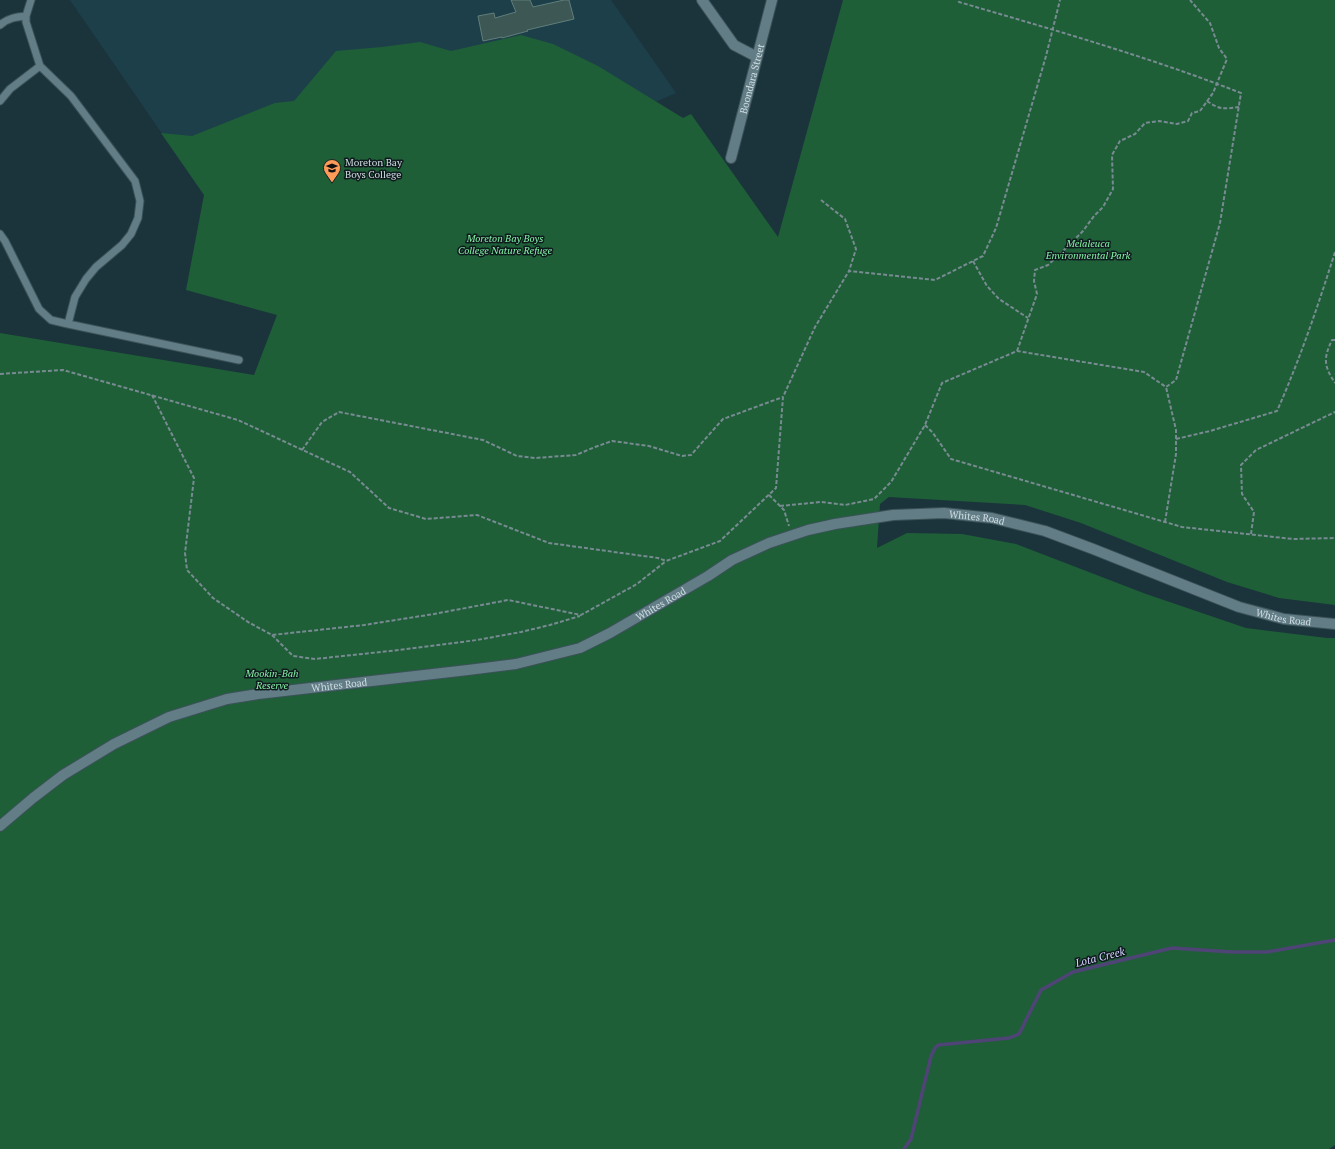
<svg xmlns="http://www.w3.org/2000/svg" width="1335" height="1149" viewBox="0 0 1335 1149" font-family="'PT Serif',serif">
	<rect width="100%" height="100%" fill="#1b343c"/>
	<path fill="#1d3f4a" d="M 70,0 L 611,0 L 676,93 L 258,273 Z"/>
	<path fill="#1e5f37" d="M 843,0 L 1335,0 L 1335,605 L 1279,598 L 1227,582 L 1081,523 L 1025,505 L 889,497 L 880,504 L 877,548 L 907,533 L 962,534 L 1016,544 L 1146,594 L 1246,628 L 1327,638 L 1335,638 L 1335,1145 L 1329,1149 L 0,1149 L 0,333 L 254,375 L 277,315 L 186,290 L 204,195 L 161,133 L 192,136 L 275,103 L 294,101 L 336,51 L 382,47 L 420,42 L 451,51 L 521,35 L 553,44 L 598,66 L 683,118 L 691,114 L 778,237 Z"/>
	<g fill="none" stroke-linecap="round" stroke-linejoin="round">
		<path stroke="#4f4476" stroke-width="3.5" d="M 904,1149 L 911,1139 L 931,1056 L 935,1048 L 938,1045 L 1009,1038 L 1019,1034 L 1041,990 L 1073,972 L 1172,948 L 1232,952 L 1267,952 L 1335,940"/>
	</g>
	<path fill="#3c5754" stroke="#617e7a" d="M 511,0 L 530,0 L 533,7 L 564,0 L 569,0 L 574,19 L 527,30 L 528,31 L 502,38 L 502,37 L 483,41 L 478,16 L 494,13 L 495,18 L 516,12 Z"/>
	<g fill="none" stroke-linecap="round" stroke-linejoin="round">
		<defs>
			<path id="lane" d="M 31,0 L 26,16 L 26,22 L 40,66 L 71,96 L 135,181 L 140,201 L 138,218 L 131,234 L 122,245 L 96,267 L 86,279 L 75,297 L 68,324 L 239,360
				M 0,25 C 8,18 16,17 26,16
				M 0,101 L 10,89 L 40,66
				M 0,234 L 5,241 L 39,309 L 51,320 L 68,324"/>
			<g id="street">
				<path d="M 702,0 L 734,45 L 757,57"/>
				<path id="s1" d="M 731,158 L 772,0"/>
			</g>
			<g id="secondary">
				<path id="s2" d="M 0,826 L 33,798 L 63,775 L 114,744 L 169,717 L 227,699 L 258,694 L 468,670 L 516,664 L 580,648 L 610,633 L 708,576 L 732,560 L 769,543 L 808,530 L 835,524 L 893,515 L 944,513 L 992,518 L 1045,531 L 1093,549 L 1239,607 L 1284,619 L 1335,624"/>
			</g>
		</defs>
		<use href="#lane" stroke="#3c5259" stroke-width="9"/>
		<use href="#street" stroke="#3c5259" stroke-width="12"/>
		<use href="#secondary" stroke="#3c5259" stroke-width="12"/>
		<path stroke="#788b92" stroke-width="2" stroke-dasharray="4 2" stroke-linecap="butt" d="M 1207,101 C 1220,110 1224,109 1239,107
			M 821,200 L 845,219 L 856,249 L 849,271
			M 973,261 L 987,286 L 999,299 L 1028,318
			M 1335,340 L 1332,340 C 1323,359 1324,366 1335,383
			M 1017,351 L 1037,294 L 1034,281 L 1035,270 L 1048,265 L 1059,255 L 1083,231 L 1094,216 L 1103,207 L 1113,189 L 1112,155 L 1120,141 L 1135,134 L 1145,123 L 1159,121 L 1177,124 L 1188,121 L 1192,113 L 1200,111 L 1213,93 L 1227,59 L 1219,48 L 1210,23 L 1190,0
			M 0,374 L 63,370 L 238,420 L 350,472 L 389,508 L 426,519 L 477,515 L 549,543 L 658,558 L 666,561 L 720,541 L 776,488 L 783,397 L 815,327 L 849,271 L 935,280 L 983,256 L 996,228 L 1046,56 L 1060,0
			M 152,395 L 194,478 L 185,553 L 187,570 L 213,598 L 248,622 L 272,635 L 364,625 L 434,614 L 508,600 L 581,615 L 637,584 L 666,561
			M 925,425 L 933,433 L 951,459 L 1182,527 L 1293,539 L 1335,538
			M 1176,439 L 1210,431 L 1277,411 C 1300,359 1318,306 1335,252
			M 302,450 L 322,422 L 339,412 L 483,440 L 517,456 L 535,458 L 576,455 L 595,447 L 612,441 L 649,446 L 682,456 L 691,455 L 723,419 L 783,397
			M 769,495 L 784,510 L 789,526
			M 780,506 L 821,502 L 845,505 L 874,499 L 891,482 L 925,425 L 942,383 L 1017,351 L 1144,372 L 1166,387 L 1176,380 L 1220,223 L 1241,93 C 1149,57 1054,30 959,2 L 958,0
			M 1165,522 L 1176,454 L 1176,430 L 1166,387
			M 1251,534 L 1254,512 L 1242,494 L 1241,465 L 1256,450 L 1335,412
			M 272,635 L 293,656 L 315,659 L 390,651 L 477,640 L 521,632 L 550,625 L 580,616"/>
		<use href="#lane" stroke="#627d86" stroke-width="7"/>
		<use href="#street" stroke="#627d86" stroke-width="10"/>
		<use href="#secondary" stroke="#627d86" stroke-width="10"/>
	</g>
	<defs>
		<symbol id="school-pin" viewBox="-11 -11 22 30"><path d="M0 17L-7.5 6A9.5 9.5 0 1 1 7.5 6Z" fill="#fe9b59" stroke="#0f1a1d"/><path d="M0-5L7-2L0 1L-7-2ZM-4 1L0 2.5L4 1V4Q0 6-4 4Z" fill="#111"/></symbol>
	</defs>
	<g fill-rule="evenodd">
		<use href="#school-pin" x="322" y="158" width="20" height="27"/>
	</g>
	<g text-anchor="middle" stroke-width="3" stroke-linejoin="round" paint-order="stroke">
		<g font-size="10" fill="#d0dee3" stroke="#0f1a1d">
			<text dy="4" stroke="none"><textPath href="#s1" startOffset="82">Boondara Street</textPath></text>
			<text dy="4" stroke="none"><textPath href="#s2" startOffset="1048">Whites Road</textPath></text>
			<text dy="4" stroke="none"><textPath href="#s2" startOffset="712">Whites Road</textPath></text>
			<text dy="4" stroke="none"><textPath href="#s2" startOffset="1372">Whites Road</textPath></text>
			<text dy="4" stroke="none"><textPath href="#s2" startOffset="376">Whites Road</textPath></text>
		</g>
		<g font-size="10" fill="#d0dee3" stroke="#0f1a1d" text-anchor="start">
			<text x="345" y="166">Moreton Bay<tspan x="345" dy="12">Boys College</tspan></text>
		</g>
		<g font-size="10" font-style="italic" fill="#86f3a9" stroke="#0f1a1d">
			<text x="505" y="242">Moreton Bay Boys<tspan x="505" dy="12">College Nature Refuge</tspan></text>
			<text x="1088" y="247">Melaleuca<tspan x="1088" dy="12">Environmental Park</tspan></text>
			<text x="272" y="677">Mookin-Bah<tspan x="272" dy="12">Reserve</tspan></text>
		</g>
		<g font-size="11" font-style="italic" fill="#d6d4ff" stroke="#0f1a1d">
			<text transform="translate(1100 957) rotate(-14)" y="4">Lota Creek</text>
		</g>
	</g>
</svg>
